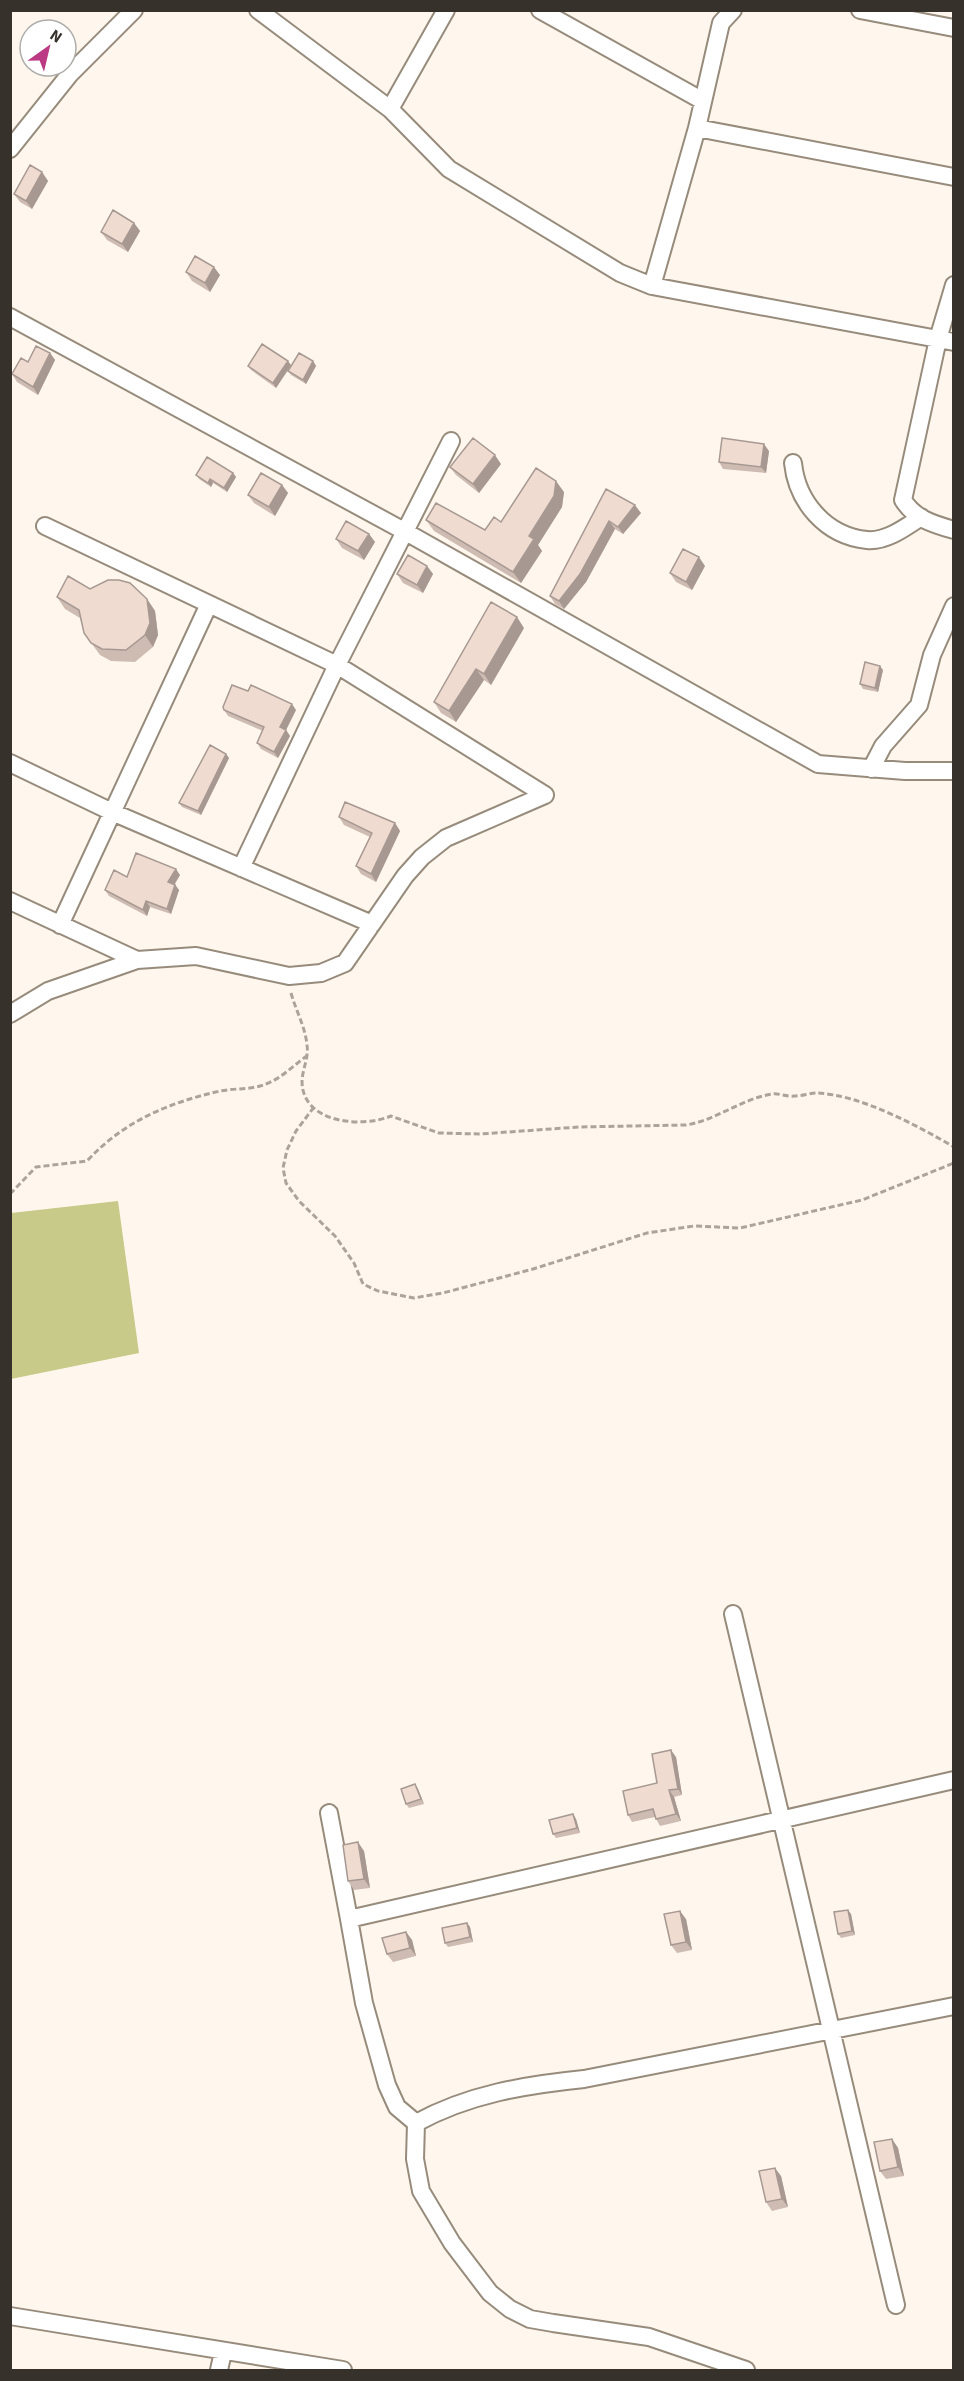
<svg xmlns="http://www.w3.org/2000/svg" width="964" height="2381" viewBox="0 0 964 2381" font-family="'Source Sans 3',sans-serif">
	<rect width="100%" height="100%" fill="#fff7ed"/>
	<path fill="#c7ca89" d="M 118,1201 L 139,1353 L 11,1379 L 11,1213 Z"/>
	<g fill="none" stroke-linecap="round" stroke-linejoin="round">
		<defs>
			<path id="street" d="M 258,10 L 390,109 L 449,169 L 620,273 L 652,286 L 954,342
				M 540,10 L 703,101
				M 860,10 L 954,28
				M 390,109 L 446,10
				M 697,128 L 954,177
				M 10,149 L 70,74 L 134,10
				M 954,285 L 938,339 L 903,500 C 915,519 933,524 954,530
				M 652,286 L 697,128 L 721,23 L 733,10
				M 10,317 L 404,531 L 818,764 L 905,771 L 954,771
				M 793,463 C 797,502 826,536 867,540 C 886,542 906,527 921,517
				M 45,526 L 337,665 L 545,795
				M 10,763 L 112,812 L 372,924
				M 871,769 L 883,746 L 919,705 L 932,655 L 954,606
				M 241,868 L 337,665 L 451,441
				M 10,901 L 137,960
				M 60,925 L 209,604
				M 10,1014 L 48,991 L 137,960 L 196,956 L 289,976 L 321,973 L 345,963 L 405,876 L 422,857 L 446,838 L 545,795
				M 733,1614 L 896,2305
				M 329,1813 L 349,1919 L 954,1780
				M 349,1919 L 364,2003 L 387,2085 L 397,2107 L 416,2123
				M 416,2123 C 469,2094 525,2085 584,2079 L 954,2006
				M 416,2123 L 415,2159 L 421,2191 L 452,2243 L 490,2293 L 510,2309 L 530,2319 L 553,2323 L 649,2337 L 746,2370
				M 10,2316 L 343,2370
				M 219,2370 L 223,2352"/>
		</defs>
		<use href="#street" stroke="#978b7c" stroke-width="20"/>
		<path stroke="#aba49b" stroke-width="3" stroke-dasharray="6 3" stroke-linecap="butt" d="M 291,993 C 296,1011 305,1026 307,1045 C 309,1058 302,1070 302,1082 C 303,1124 363,1128 391,1116 L 439,1133 L 480,1134 L 579,1127 L 686,1125 C 717,1120 741,1099 772,1094 C 779,1093 787,1097 794,1096 C 802,1096 810,1093 817,1093 C 861,1095 916,1125 954,1147
			M 314,1107 L 296,1131 L 287,1150 L 283,1168 L 286,1183 L 299,1201 L 335,1236 L 354,1263 L 363,1284 L 378,1291 L 414,1298 L 443,1293 L 533,1269 L 647,1233 L 694,1226 L 740,1228 L 862,1200 L 954,1163
			M 10,1194 L 36,1167 L 87,1161 C 124,1121 168,1103 220,1091 C 235,1088 252,1090 266,1084 C 282,1078 294,1065 308,1055"/>
		<use href="#street" stroke="#fff" stroke-width="16"/>
	</g>
	<path fill="#cebcb3" d="M 42,172 L 48,181 L 32,209 L 20,202 L 14,194 Z
		M 134,223 L 140,231 L 128,252 L 107,240 L 101,232 Z
		M 186,272 L 220,275 L 210,292 L 192,281 Z
		M 50,353 L 55,360 L 38,395 L 17,382 L 12,374 L 28,362 Z
		M 313,361 L 316,366 L 306,384 L 291,375 L 288,371 L 289,369 L 276,388 L 251,370 L 248,366 L 291,365 Z
		M 769,451 L 766,473 L 723,469 L 719,462 Z
		M 501,464 L 479,493 L 456,475 L 450,467 Z
		M 233,473 L 236,477 L 227,492 L 213,483 L 211,487 L 199,479 L 196,475 Z
		M 282,485 L 288,493 L 275,516 L 254,503 L 248,495 Z
		M 606,489 L 641,513 L 623,534 L 615,529 L 586,582 L 564,609 L 555,604 L 550,596 Z
		M 564,492 L 562,507 L 538,545 L 542,551 L 521,583 L 434,531 L 426,520 L 485,530 Z
		M 369,534 L 375,542 L 364,560 L 342,548 L 336,539 Z
		M 427,566 L 433,574 L 423,593 L 403,583 L 397,574 Z
		M 705,566 L 692,590 L 676,582 L 670,573 Z
		M 90,589 L 147,599 L 155,611 L 158,635 L 153,647 L 135,662 L 111,661 L 100,655 L 84,633 L 80,618 L 65,609 L 57,597 Z
		M 524,628 L 491,685 L 484,680 L 456,722 L 441,713 L 434,702 Z
		M 883,670 L 878,692 L 863,689 L 860,684 Z
		M 224,710 L 296,710 L 286,730 L 290,736 L 278,758 L 261,749 L 257,743 L 263,731 L 228,716 Z
		M 226,754 L 229,758 L 201,815 L 182,807 L 179,803 Z
		M 339,817 L 395,823 L 400,831 L 376,882 L 361,874 L 356,866 L 370,837 L 344,825 Z
		M 180,875 L 175,884 L 179,890 L 171,914 L 150,907 L 147,916 L 109,896 L 105,890 L 127,877 Z
		M 676,1757 L 682,1795 L 674,1797 L 681,1821 L 660,1826 L 655,1817 L 632,1822 L 628,1815 L 657,1783 Z
		M 415,1784 L 418,1789 L 424,1804 L 409,1808 L 406,1804 Z
		M 573,1814 L 576,1819 L 580,1833 L 556,1838 L 553,1834 Z
		M 364,1851 L 370,1888 L 354,1890 L 348,1881 Z
		M 851,1914 L 855,1935 L 841,1938 L 838,1934 Z
		M 686,1919 L 692,1950 L 677,1953 L 671,1945 Z
		M 467,1923 L 470,1927 L 473,1942 L 448,1947 L 445,1943 Z
		M 406,1932 L 412,1940 L 416,1956 L 393,1962 L 387,1954 Z
		M 892,2139 L 898,2148 L 904,2176 L 886,2179 L 880,2171 Z
		M 781,2176 L 788,2207 L 772,2211 L 766,2202 Z"/>
	<path fill="#a79992" d="M 42,172 L 48,181 L 32,209 L 26,201 Z
		M 134,223 L 140,231 L 128,252 L 122,244 Z
		M 214,267 L 220,275 L 210,292 L 205,283 Z
		M 50,353 L 55,360 L 38,395 L 33,387 Z
		M 288,361 L 291,365 L 276,388 L 273,383 Z
		M 313,361 L 316,366 L 306,384 L 303,380 Z
		M 764,444 L 769,451 L 766,473 L 761,467 Z
		M 495,455 L 501,464 L 479,493 L 473,484 Z
		M 233,473 L 236,477 L 227,492 L 224,488 Z
		M 210,479 L 213,483 L 211,487 L 208,483 Z
		M 556,481 L 564,492 L 562,507 L 538,545 L 542,551 L 521,583 L 513,572 L 529,536 Z
		M 282,485 L 288,493 L 275,516 L 269,507 Z
		M 635,505 L 641,513 L 623,534 L 618,527 Z
		M 609,521 L 615,529 L 586,582 L 564,609 L 559,601 Z
		M 369,534 L 375,542 L 364,560 L 358,551 Z
		M 699,557 L 705,566 L 692,590 L 686,582 Z
		M 427,566 L 433,574 L 423,593 L 417,585 Z
		M 147,599 L 155,611 L 158,635 L 153,647 L 145,635 Z
		M 517,617 L 524,628 L 491,685 L 484,674 Z
		M 880,666 L 883,670 L 878,692 L 875,688 Z
		M 476,669 L 484,680 L 456,722 L 449,711 Z
		M 292,704 L 296,710 L 286,730 L 290,736 L 278,758 L 274,752 L 280,727 Z
		M 226,754 L 229,758 L 201,815 L 198,811 Z
		M 395,823 L 400,831 L 376,882 L 371,874 Z
		M 176,869 L 180,875 L 172,888 L 168,882 Z
		M 175,885 L 179,890 L 171,914 L 167,909 Z
		M 146,901 L 150,907 L 147,916 L 143,910 Z
		M 671,1750 L 676,1757 L 682,1795 L 678,1789 Z
		M 415,1784 L 418,1789 L 424,1804 L 421,1799 Z
		M 669,1790 L 674,1797 L 681,1821 L 676,1814 Z
		M 573,1814 L 576,1819 L 580,1833 L 577,1828 Z
		M 358,1842 L 364,1851 L 370,1888 L 364,1879 Z
		M 848,1910 L 851,1914 L 855,1935 L 852,1931 Z
		M 680,1911 L 686,1919 L 692,1950 L 686,1942 Z
		M 467,1923 L 470,1927 L 473,1942 L 470,1937 Z
		M 406,1932 L 412,1940 L 416,1956 L 410,1948 Z
		M 892,2139 L 898,2148 L 904,2176 L 898,2167 Z
		M 775,2168 L 781,2176 L 788,2207 L 782,2199 Z"/>
	<path fill="#efdbd0" stroke="#a79992" stroke-width="1.5" d="M 30,165 L 42,172 L 26,201 L 14,194 Z
		M 113,210 L 134,223 L 122,244 L 101,232 Z
		M 195,256 L 214,267 L 205,283 L 186,272 Z
		M 262,344 L 288,361 L 273,383 L 248,366 Z
		M 36,346 L 50,353 L 33,387 L 12,374 L 21,358 L 28,362 Z
		M 299,353 L 313,361 L 303,380 L 288,371 Z
		M 473,438 L 495,455 L 473,484 L 450,467 Z
		M 722,438 L 764,444 L 761,467 L 719,462 Z
		M 207,457 L 233,473 L 224,488 L 210,479 L 208,483 L 196,475 Z
		M 536,468 L 556,481 L 554,496 L 529,536 L 534,539 L 513,572 L 426,520 L 436,503 L 485,530 L 494,517 L 501,522 Z
		M 261,473 L 282,485 L 269,507 L 248,495 Z
		M 606,489 L 635,505 L 618,527 L 609,521 L 580,574 L 559,601 L 550,596 Z
		M 346,521 L 369,534 L 358,551 L 336,539 Z
		M 683,549 L 699,557 L 686,582 L 670,573 Z
		M 408,555 L 427,566 L 417,585 L 397,574 Z
		M 68,576 L 90,589 L 108,580 L 119,580 L 130,583 L 147,599 L 150,623 L 145,635 L 126,650 L 102,649 L 91,643 L 84,633 L 79,610 L 57,597 Z
		M 491,602 L 517,617 L 484,674 L 476,669 L 449,711 L 434,702 Z
		M 865,662 L 880,666 L 875,688 L 860,684 Z
		M 232,685 L 248,691 L 251,685 L 292,704 L 280,727 L 286,730 L 274,752 L 257,743 L 264,727 L 224,710 L 223,707 Z
		M 210,745 L 226,754 L 198,811 L 179,803 Z
		M 345,802 L 395,823 L 371,874 L 356,866 L 372,833 L 339,817 Z
		M 136,853 L 176,869 L 168,882 L 175,885 L 167,909 L 146,901 L 143,910 L 105,890 L 114,870 L 127,877 Z
		M 671,1750 L 678,1789 L 669,1790 L 676,1814 L 656,1819 L 653,1809 L 628,1815 L 623,1791 L 657,1783 L 652,1754 Z
		M 415,1784 L 421,1799 L 406,1804 L 401,1789 Z
		M 573,1814 L 577,1828 L 553,1834 L 549,1820 Z
		M 358,1842 L 364,1879 L 348,1881 L 343,1845 Z
		M 848,1910 L 852,1931 L 838,1934 L 834,1912 Z
		M 680,1911 L 686,1942 L 671,1945 L 664,1914 Z
		M 467,1923 L 470,1937 L 445,1943 L 442,1928 Z
		M 406,1932 L 410,1948 L 387,1954 L 382,1938 Z
		M 892,2139 L 898,2167 L 880,2171 L 874,2142 Z
		M 775,2168 L 782,2199 L 766,2202 L 759,2171 Z"/>
	<rect width="964" height="2381" fill="none" stroke="#36312b" stroke-width="24"/>
	<g transform="translate(48 48) rotate(34)"><circle r="28" fill="#ffffff" stroke="#afadaa" stroke-width="1.5"/>
	<path d="M0-4.5L10 22L0 15L-10 22Z" fill="#bb3a83"/>
	<text y="-9" font-size="16" font-weight="bold" text-anchor="middle" fill="#36312b">N</text>
	</g>
</svg>
